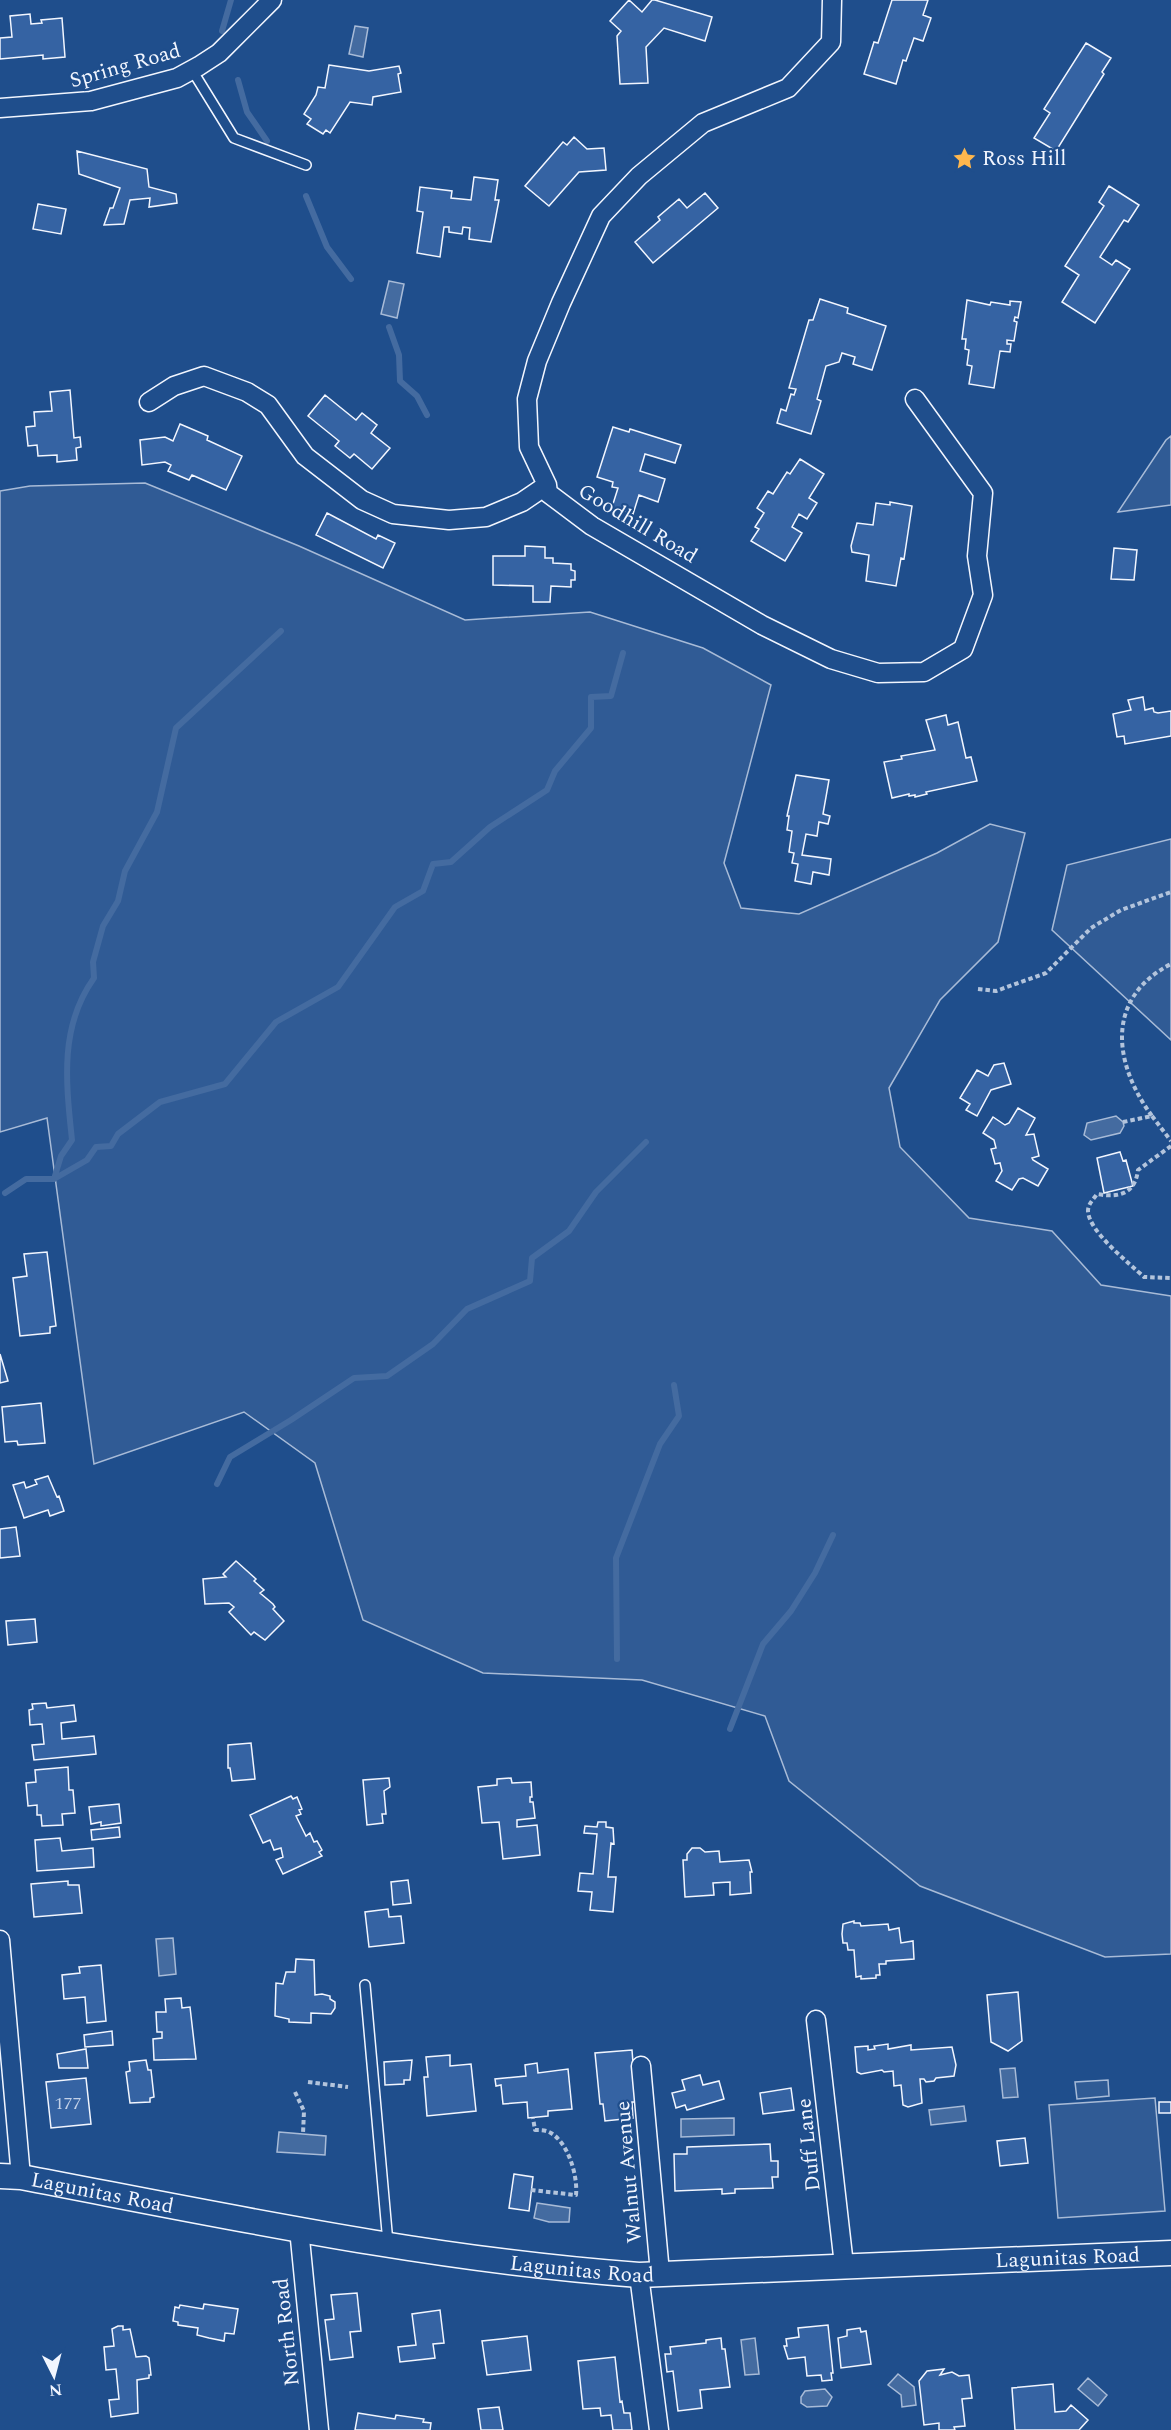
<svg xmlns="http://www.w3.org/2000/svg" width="1171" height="2430" viewBox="0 0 1171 2430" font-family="Spectral,serif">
	<rect width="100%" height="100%" fill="#1f4e8c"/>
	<path fill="#305b95" stroke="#a8bbd7" stroke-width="1.5" d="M 1171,436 L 1171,505 L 1118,512 L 1166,440 Z
		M 145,483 L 299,546 L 465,620 L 590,612 L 703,648 L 771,685 L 724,863 L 741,908 L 799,914 L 937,853 L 990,824 L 1025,833 L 998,942 L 940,1000 L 889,1088 L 900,1147 L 969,1218 L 1052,1231 L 1101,1285 L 1171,1296 L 1171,1954 L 1105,1957 L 920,1886 L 789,1781 L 765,1716 L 642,1680 L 483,1673 L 363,1620 L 315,1463 L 244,1412 L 94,1464 L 47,1118 L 0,1132 L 0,491 L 30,486 Z
		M 1171,839 L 1171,1040 L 1052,930 L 1067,865 Z
		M 1108,2080 L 1109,2096 L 1077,2099 L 1075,2082 Z
		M 1155,2098 L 1165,2211 L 1058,2218 L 1049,2105 Z"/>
	<path fill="#446ba0" stroke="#a8bbd7" stroke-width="1.5" d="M 355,26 L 368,28 L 363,57 L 349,54 Z
		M 389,281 L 404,284 L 397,318 L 381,314 Z
		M 1116,1116 L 1123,1122 L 1124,1126 L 1120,1133 L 1091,1140 L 1084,1135 L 1087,1123 Z
		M 173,1938 L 176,1974 L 159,1976 L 156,1939 Z
		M 1015,2068 L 1018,2097 L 1003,2098 L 1000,2069 Z
		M 964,2106 L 966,2121 L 931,2125 L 929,2110 Z
		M 734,2118 L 734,2135 L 681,2137 L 681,2119 Z
		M 279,2132 L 326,2136 L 325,2155 L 277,2152 Z
		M 537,2203 L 570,2208 L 569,2222 L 549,2222 L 534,2218 Z
		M 755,2338 L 759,2374 L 745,2375 L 741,2340 Z
		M 898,2374 L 914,2387 L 916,2405 L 902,2407 L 901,2395 L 888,2385 Z
		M 1088,2378 L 1107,2395 L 1098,2406 L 1078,2389 Z
		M 825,2389 L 832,2397 L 827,2406 L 807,2407 L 801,2403 L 801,2397 L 805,2391 Z"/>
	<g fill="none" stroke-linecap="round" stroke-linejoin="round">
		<path stroke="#446ba0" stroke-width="6" d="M 222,31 L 231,0
			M 238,80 L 247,112 L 267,141
			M 306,196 L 327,247 L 351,279
			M 389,327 L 399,355 L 400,381 L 417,396 L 427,415
			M 54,1179 L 61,1156 L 72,1140 C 66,1083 59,1027 94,978 L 93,962 L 103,926 L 118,901 L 125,871 L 157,812 L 176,728 L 281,631
			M 5,1193 L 26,1179 L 54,1179 L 87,1160 L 96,1147 L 111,1146 L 118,1134 L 160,1102 L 225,1084 L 276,1022 L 338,987 L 395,907 L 423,891 L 433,864 L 451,862 L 490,827 L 547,790 L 555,771 L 591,728 L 591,697 L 611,696 L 623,653
			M 217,1484 L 230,1457 L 291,1420 L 354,1378 L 387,1376 L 433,1344 L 467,1309 L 530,1281 L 532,1258 L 569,1231 L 596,1192 L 646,1142
			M 617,1659 L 616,1558 L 660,1444 L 679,1416 L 674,1385
			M 730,1729 L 763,1644 L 791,1611 L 815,1573 L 833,1535"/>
	</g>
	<path fill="#3563a3" stroke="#f2f6ff" stroke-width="1.5" d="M 629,0 L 642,12 L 652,0 L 655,0 L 712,17 L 705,41 L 664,28 L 646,47 L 648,83 L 620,84 L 617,36 L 621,31 L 610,21 Z
		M 892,0 L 928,0 L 923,15 L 931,18 L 923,41 L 914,38 L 906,61 L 903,60 L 896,84 L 864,74 L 874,42 L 878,43 Z
		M 30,14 L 31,24 L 42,23 L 41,20 L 62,18 L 65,57 L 43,59 L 43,55 L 0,59 L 0,38 L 12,37 L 10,16 Z
		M 1086,43 L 1111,58 L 1102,72 L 1104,74 L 1056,151 L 1034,138 L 1050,113 L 1044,109 Z
		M 329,65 L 369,71 L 399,66 L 401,73 L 398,74 L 401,92 L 373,97 L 372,105 L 350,102 L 330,133 L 326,130 L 323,134 L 307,124 L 311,119 L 304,114 L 316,95 L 318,87 L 325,88 Z
		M 574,137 L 587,149 L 604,148 L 606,170 L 579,172 L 549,206 L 525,186 L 563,142 L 567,145 Z
		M 77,151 L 147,169 L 149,187 L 176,194 L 177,203 L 149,207 L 150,198 L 130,200 L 124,224 L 104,225 L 110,208 L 113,208 L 120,188 L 79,174 Z
		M 474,177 L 498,180 L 495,200 L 499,200 L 491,242 L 469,239 L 470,228 L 463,227 L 462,234 L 449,232 L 449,227 L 444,227 L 440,257 L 417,253 L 423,212 L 417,211 L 420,187 L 452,191 L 451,198 L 471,200 Z
		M 1109,186 L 1139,205 L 1128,222 L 1124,220 L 1100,257 L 1112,265 L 1116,260 L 1130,269 L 1095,323 L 1062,302 L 1079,275 L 1065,266 L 1104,206 L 1099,202 Z
		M 705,193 L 718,208 L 653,263 L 635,242 L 660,220 L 658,217 L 679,199 L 687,208 Z
		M 38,204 L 66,209 L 61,234 L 33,229 Z
		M 820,299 L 848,308 L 847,313 L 886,326 L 872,370 L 853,364 L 855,357 L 842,353 L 839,362 L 826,366 L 817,399 L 821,401 L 811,434 L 777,423 L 781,409 L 786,411 L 791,394 L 794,395 L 796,389 L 789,388 L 809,320 L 813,320 Z
		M 967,300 L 990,305 L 991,302 L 1010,305 L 1010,301 L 1021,302 L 1018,318 L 1015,317 L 1014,321 L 1017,322 L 1014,341 L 1007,340 L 1007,344 L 1011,344 L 1010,352 L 1000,351 L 994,388 L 969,384 L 972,366 L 967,365 L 969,350 L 965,349 L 966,339 L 962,339 Z
		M 70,390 L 74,438 L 80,437 L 81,447 L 76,448 L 77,460 L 57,462 L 57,455 L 38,456 L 37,445 L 28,446 L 26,427 L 35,426 L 34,412 L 52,411 L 50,392 Z
		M 325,395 L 356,420 L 362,413 L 377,425 L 371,433 L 390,448 L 372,469 L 354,454 L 350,458 L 335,446 L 339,441 L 308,416 Z
		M 180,424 L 208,436 L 207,440 L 242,456 L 226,490 L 192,475 L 189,480 L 168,471 L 171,465 L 165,462 L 142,465 L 140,440 L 165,437 L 173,441 Z
		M 613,427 L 629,432 L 630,429 L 681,445 L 675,463 L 645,454 L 640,471 L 665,479 L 658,502 L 639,495 L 633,514 L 612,507 L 618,488 L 612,487 L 613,482 L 597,477 Z
		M 800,459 L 824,474 L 809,498 L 817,503 L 807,519 L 799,514 L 792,527 L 802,533 L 785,561 L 751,541 L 759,529 L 755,527 L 764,513 L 757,508 L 768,491 L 773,494 L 787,472 L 790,474 Z
		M 890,502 L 912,506 L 904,559 L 901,558 L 896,586 L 866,581 L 869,555 L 852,552 L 851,546 L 857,523 L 873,525 L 876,503 L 890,505 Z
		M 327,513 L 376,539 L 378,535 L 395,543 L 383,568 L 316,535 Z
		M 525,546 L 545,547 L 545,558 L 553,558 L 553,563 L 571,564 L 571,570 L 575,571 L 575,580 L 571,580 L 571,587 L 551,586 L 550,602 L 533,602 L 533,586 L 493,585 L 493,556 L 525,556 Z
		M 1114,548 L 1137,550 L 1134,580 L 1111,579 Z
		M 1143,697 L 1145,710 L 1153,708 L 1154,712 L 1158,713 L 1171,711 L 1171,736 L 1125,744 L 1124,736 L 1117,737 L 1113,714 L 1131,710 L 1128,700 Z
		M 946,715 L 948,725 L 958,722 L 966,758 L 971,757 L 977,781 L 926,792 L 927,794 L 915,797 L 915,795 L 909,796 L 909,794 L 892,798 L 884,762 L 902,759 L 901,756 L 935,750 L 926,720 Z
		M 796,775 L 829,780 L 823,814 L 830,816 L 828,824 L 819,822 L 817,836 L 806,834 L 802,855 L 831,859 L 829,875 L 813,872 L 811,884 L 795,881 L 798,864 L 792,863 L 794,853 L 789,852 L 792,831 L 787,830 L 789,816 L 787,816 Z
		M 1004,1063 L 1011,1084 L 991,1090 L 977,1116 L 966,1110 L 970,1104 L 960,1098 L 977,1070 L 988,1076 L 994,1065 Z
		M 1018,1108 L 1035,1118 L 1026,1135 L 1034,1134 L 1039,1156 L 1032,1158 L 1033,1160 L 1048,1169 L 1038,1186 L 1023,1178 L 1019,1179 L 1012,1190 L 996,1181 L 1002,1171 L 1000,1163 L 995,1164 L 991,1149 L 996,1148 L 994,1140 L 983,1133 L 993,1117 L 1005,1125 L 1009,1123 Z
		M 1120,1152 L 1123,1161 L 1126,1160 L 1133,1186 L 1104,1193 L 1097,1158 Z
		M 47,1252 L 56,1326 L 50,1327 L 50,1333 L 20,1336 L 13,1278 L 27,1276 L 24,1254 Z
		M 0,1354 L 8,1381 L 0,1383 Z
		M 41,1403 L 45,1443 L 18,1445 L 17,1441 L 5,1442 L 2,1407 Z
		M 48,1476 L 57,1497 L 59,1496 L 64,1511 L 50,1516 L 48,1510 L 24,1518 L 13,1485 L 24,1482 L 26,1488 L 37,1484 L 35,1480 Z
		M 16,1527 L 20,1556 L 0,1558 L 0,1529 Z
		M 236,1561 L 256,1579 L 254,1581 L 264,1590 L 260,1593 L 273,1604 L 275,1607 L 273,1609 L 284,1621 L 265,1640 L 254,1632 L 251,1635 L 229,1612 L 234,1607 L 229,1603 L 205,1604 L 203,1579 L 226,1577 L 223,1574 Z
		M 35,1619 L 37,1642 L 8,1645 L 6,1621 Z
		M 46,1703 L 47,1708 L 74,1705 L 76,1721 L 61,1723 L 62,1739 L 94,1736 L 96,1754 L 34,1760 L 32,1745 L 44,1744 L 42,1724 L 30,1725 L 29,1710 L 33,1709 L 32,1704 Z
		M 251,1743 L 255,1779 L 232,1781 L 230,1768 L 228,1768 L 228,1745 Z
		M 68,1767 L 69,1790 L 73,1790 L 75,1813 L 62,1814 L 63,1825 L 42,1826 L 41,1815 L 37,1815 L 37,1805 L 28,1806 L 26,1783 L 36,1782 L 35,1770 Z
		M 389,1778 L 390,1787 L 384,1791 L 386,1814 L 382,1814 L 383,1823 L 367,1825 L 363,1780 Z
		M 511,1778 L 512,1783 L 531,1782 L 532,1797 L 530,1797 L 530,1802 L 533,1802 L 535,1818 L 517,1820 L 517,1827 L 537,1825 L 540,1855 L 503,1859 L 499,1822 L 482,1823 L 478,1787 L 497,1785 L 497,1779 Z
		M 291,1796 L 293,1799 L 297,1797 L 302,1809 L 299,1810 L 301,1814 L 296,1816 L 306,1836 L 310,1833 L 314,1842 L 317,1841 L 322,1850 L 319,1852 L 322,1856 L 283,1874 L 276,1860 L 283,1857 L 281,1848 L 274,1850 L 270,1840 L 263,1843 L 250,1815 Z
		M 119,1804 L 121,1823 L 101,1826 L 101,1822 L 91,1824 L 89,1807 Z
		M 598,1822 L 606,1822 L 606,1827 L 613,1828 L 614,1844 L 611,1843 L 608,1877 L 616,1877 L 613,1912 L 590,1910 L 592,1892 L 578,1891 L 580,1873 L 593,1874 L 597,1834 L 584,1833 L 585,1826 L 597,1827 Z
		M 119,1827 L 120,1837 L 92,1840 L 91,1830 Z
		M 60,1838 L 62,1851 L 93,1848 L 94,1867 L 37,1871 L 35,1840 Z
		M 692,1848 L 700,1848 L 705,1852 L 719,1851 L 720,1862 L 749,1860 L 752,1872 L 750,1872 L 751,1893 L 730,1895 L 730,1882 L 713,1883 L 714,1895 L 685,1897 L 683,1860 L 687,1860 L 687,1854 Z
		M 408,1880 L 411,1903 L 393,1905 L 391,1882 Z
		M 68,1881 L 68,1885 L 79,1885 L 82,1913 L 34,1917 L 31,1884 Z
		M 388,1909 L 389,1917 L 401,1916 L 404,1943 L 369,1947 L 365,1912 Z
		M 854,1921 L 854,1923 L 860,1923 L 861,1926 L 888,1924 L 889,1930 L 899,1928 L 901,1943 L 913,1941 L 914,1959 L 886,1961 L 886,1964 L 879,1964 L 880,1975 L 876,1975 L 876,1978 L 861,1979 L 861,1976 L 856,1977 L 854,1950 L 848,1950 L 847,1943 L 843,1943 L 842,1934 L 843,1924 Z
		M 296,1959 L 314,1960 L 315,1995 L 322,1994 L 330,1996 L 330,1999 L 335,2002 L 335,2008 L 331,2014 L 311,2013 L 311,2023 L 289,2022 L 289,2019 L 275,2016 L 276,1983 L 283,1984 L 286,1972 L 295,1972 Z
		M 101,1965 L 106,2021 L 87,2023 L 85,1997 L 64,1999 L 62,1975 L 80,1973 L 79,1967 Z
		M 1018,1992 L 1022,2041 L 1008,2051 L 991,2042 L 987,1995 Z
		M 181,1998 L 182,2008 L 190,2007 L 196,2059 L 154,2060 L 153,2039 L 162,2038 L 162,2032 L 157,2032 L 156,2012 L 166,2012 L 165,1999 Z
		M 112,2031 L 113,2045 L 85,2047 L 84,2035 Z
		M 888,2044 L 888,2049 L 911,2045 L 911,2050 L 952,2047 L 956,2065 L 954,2076 L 936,2078 L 934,2081 L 926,2082 L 924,2079 L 920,2079 L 922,2103 L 908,2107 L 903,2105 L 901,2085 L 894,2086 L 893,2071 L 884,2072 L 882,2070 L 861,2074 L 857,2072 L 855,2047 L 868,2046 L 868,2050 L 875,2049 L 874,2046 Z
		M 86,2049 L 88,2068 L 59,2068 L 57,2054 Z
		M 632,2050 L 636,2102 L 632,2102 L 633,2118 L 605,2121 L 603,2104 L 600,2104 L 595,2053 Z
		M 450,2055 L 450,2066 L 471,2064 L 476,2111 L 427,2116 L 424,2077 L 428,2077 L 426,2057 Z
		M 146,2060 L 148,2070 L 151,2070 L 154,2097 L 150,2098 L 150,2102 L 130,2103 L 126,2072 L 130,2071 L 129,2062 Z
		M 412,2060 L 410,2080 L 404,2080 L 404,2084 L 385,2085 L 384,2062 Z
		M 537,2063 L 538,2073 L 568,2069 L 572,2109 L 548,2111 L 548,2116 L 528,2118 L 527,2102 L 503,2104 L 501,2085 L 496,2086 L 495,2079 L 526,2076 L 525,2065 Z
		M 700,2075 L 703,2085 L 719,2081 L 724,2099 L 687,2110 L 685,2105 L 676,2108 L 672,2093 L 685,2090 L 682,2080 Z
		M 86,2078 L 91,2124 L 51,2128 L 46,2082 Z
		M 791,2088 L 794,2110 L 763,2114 L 760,2093 Z
		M 1159,2102 L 1171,2102 L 1171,2113 L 1159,2113 Z
		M 1025,2138 L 1028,2163 L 1000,2166 L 997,2141 Z
		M 770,2144 L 771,2161 L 778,2161 L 778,2177 L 772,2177 L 773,2188 L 735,2189 L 735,2193 L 722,2194 L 722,2189 L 675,2191 L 674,2154 L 687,2154 L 687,2147 Z
		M 514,2174 L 533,2177 L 529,2211 L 509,2208 Z
		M 357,2293 L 361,2331 L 350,2332 L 353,2357 L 330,2360 L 325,2320 L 334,2319 L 331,2295 Z
		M 204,2304 L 238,2309 L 234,2334 L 225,2333 L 224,2341 L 209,2338 L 197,2335 L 198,2328 L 178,2325 L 178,2322 L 173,2321 L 175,2307 L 179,2308 L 180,2305 L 203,2309 Z
		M 440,2310 L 444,2343 L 433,2344 L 435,2358 L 400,2362 L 398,2347 L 416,2345 L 412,2314 Z
		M 828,2325 L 833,2373 L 831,2373 L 832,2380 L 822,2381 L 821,2375 L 807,2376 L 805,2357 L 788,2359 L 784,2346 L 787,2346 L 786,2339 L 799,2337 L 798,2328 Z
		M 118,2326 L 123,2326 L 123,2330 L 130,2329 L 136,2357 L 146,2356 L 149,2358 L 151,2375 L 149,2375 L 149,2378 L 137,2380 L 138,2413 L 111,2417 L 109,2400 L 119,2399 L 116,2369 L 106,2370 L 104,2347 L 114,2346 L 112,2329 Z
		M 860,2328 L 861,2332 L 866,2331 L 871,2364 L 841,2368 L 838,2338 L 847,2336 L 847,2330 Z
		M 527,2336 L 531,2370 L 487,2375 L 482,2341 Z
		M 721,2338 L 722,2349 L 725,2349 L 730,2387 L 700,2390 L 702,2408 L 678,2411 L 673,2371 L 667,2372 L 665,2354 L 671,2354 L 670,2347 L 706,2343 L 706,2340 Z
		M 615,2357 L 620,2402 L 622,2401 L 624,2413 L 630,2413 L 632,2430 L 613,2430 L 611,2415 L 601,2416 L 600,2408 L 583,2409 L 578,2361 Z
		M 944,2369 L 940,2375 L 952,2372 L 959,2376 L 969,2375 L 972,2398 L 962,2399 L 965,2426 L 954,2427 L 955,2430 L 939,2430 L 939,2423 L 924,2425 L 919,2381 L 927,2371 Z
		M 1053,2384 L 1055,2412 L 1066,2411 L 1071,2405 L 1088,2420 L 1079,2430 L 1015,2430 L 1012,2388 Z
		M 499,2407 L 503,2430 L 481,2430 L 478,2409 Z
		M 358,2413 L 395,2419 L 396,2415 L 424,2419 L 423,2422 L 431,2423 L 430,2430 L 355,2430 Z"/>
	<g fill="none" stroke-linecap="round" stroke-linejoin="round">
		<defs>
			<path id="lane" d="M 192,70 L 234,138 L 306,165
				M 365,1985 L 388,2243"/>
			<path id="street" d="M 832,0 L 831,42 L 788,88 L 703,123 L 639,176 L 601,216 L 561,303 L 537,361 L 527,399 L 529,447 L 547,485 L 548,493 L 592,526 L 762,625 L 831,659 L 878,673 L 924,672 L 963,649 L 983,595 L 977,556 L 983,493 L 915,399
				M 0,108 L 91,101 L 177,78 L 199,66 L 219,53 L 272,0
				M 149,402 L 174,386 L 204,376 L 247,392 L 268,405 L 305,456 L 362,500 L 393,514 L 449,520 L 486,517 L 522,502 L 547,485
				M 0,1940 L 21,2177
				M 816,2020 L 844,2265
				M 641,2066 L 660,2273
				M 299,2229 L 319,2430
				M 639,2275 L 659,2430"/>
			<g id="secondary">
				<path id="s1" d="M 0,2176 L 21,2177 C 226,2216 431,2260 639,2275 L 1171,2253"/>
			</g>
		</defs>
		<use href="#lane" stroke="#f2f6ff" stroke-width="12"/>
		<use href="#street" stroke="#f2f6ff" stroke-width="21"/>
		<use href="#secondary" stroke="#f2f6ff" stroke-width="27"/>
		<path stroke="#b3c4dc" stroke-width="4" stroke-dasharray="4.5 3" stroke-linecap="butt" d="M 978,989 L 996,991 L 1046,973 L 1091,928 L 1121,910 L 1171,892
			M 1152,1116 L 1171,1141
			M 1123,1122 L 1152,1116 C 1113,1063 1105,998 1171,964
			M 1171,1146 L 1138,1170 C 1135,1194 1119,1198 1097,1194 C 1093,1200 1088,1204 1088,1211 C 1089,1232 1129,1263 1144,1277 L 1171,1278
			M 308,2082 L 348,2087
			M 295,2092 L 304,2111 L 303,2134
			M 531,2190 L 576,2195 C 578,2176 568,2141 549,2132 C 545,2130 540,2130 535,2130 L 533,2118"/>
		<use href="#lane" stroke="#1f4e8c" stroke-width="9"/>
		<use href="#street" stroke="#1f4e8c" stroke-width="18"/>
		<use href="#secondary" stroke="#1f4e8c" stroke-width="24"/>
	</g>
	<defs>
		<symbol id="sight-bare" viewBox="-9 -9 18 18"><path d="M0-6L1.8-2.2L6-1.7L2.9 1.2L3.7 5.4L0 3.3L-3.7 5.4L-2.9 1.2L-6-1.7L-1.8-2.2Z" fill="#ffb74d" stroke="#1f4e8c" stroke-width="2.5" paint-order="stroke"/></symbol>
	</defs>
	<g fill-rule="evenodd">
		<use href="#sight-bare" x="948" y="142" width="33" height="33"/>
	</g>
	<g text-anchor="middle" stroke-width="4.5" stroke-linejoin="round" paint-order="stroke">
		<g font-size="18" fill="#c3d1e8">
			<text x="68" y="2109">177</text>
		</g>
		<g font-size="21" fill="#f2f6ff" stroke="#1f4e8c">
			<text transform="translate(125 65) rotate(-16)" y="7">Spring Road</text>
			<text transform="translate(638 523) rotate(31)" y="7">Goodhill Road</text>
			<text transform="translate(808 2145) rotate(-96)" y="7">Duff Lane</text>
			<text transform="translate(628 2172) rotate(-95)" y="7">Walnut Avenue</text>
			<text dy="7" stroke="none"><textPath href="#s1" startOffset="104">Lagunitas Road</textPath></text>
			<text dy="7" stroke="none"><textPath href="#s1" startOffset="1076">Lagunitas Road</textPath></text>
			<text dy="7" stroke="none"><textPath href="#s1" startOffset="590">Lagunitas Road</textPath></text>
			<text transform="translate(286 2332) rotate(-96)" y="7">North Road</text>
		</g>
		<g font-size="21" fill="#f2f6ff" stroke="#1f4e8c" text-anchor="start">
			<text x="982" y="165">Ross Hill</text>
		</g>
	</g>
	<g transform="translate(54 2376) rotate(174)" stroke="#1f4e8c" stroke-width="4.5" paint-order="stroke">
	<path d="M0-4.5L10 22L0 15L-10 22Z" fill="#f2f6ff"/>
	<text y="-9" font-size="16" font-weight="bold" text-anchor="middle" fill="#f2f6ff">N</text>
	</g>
</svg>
